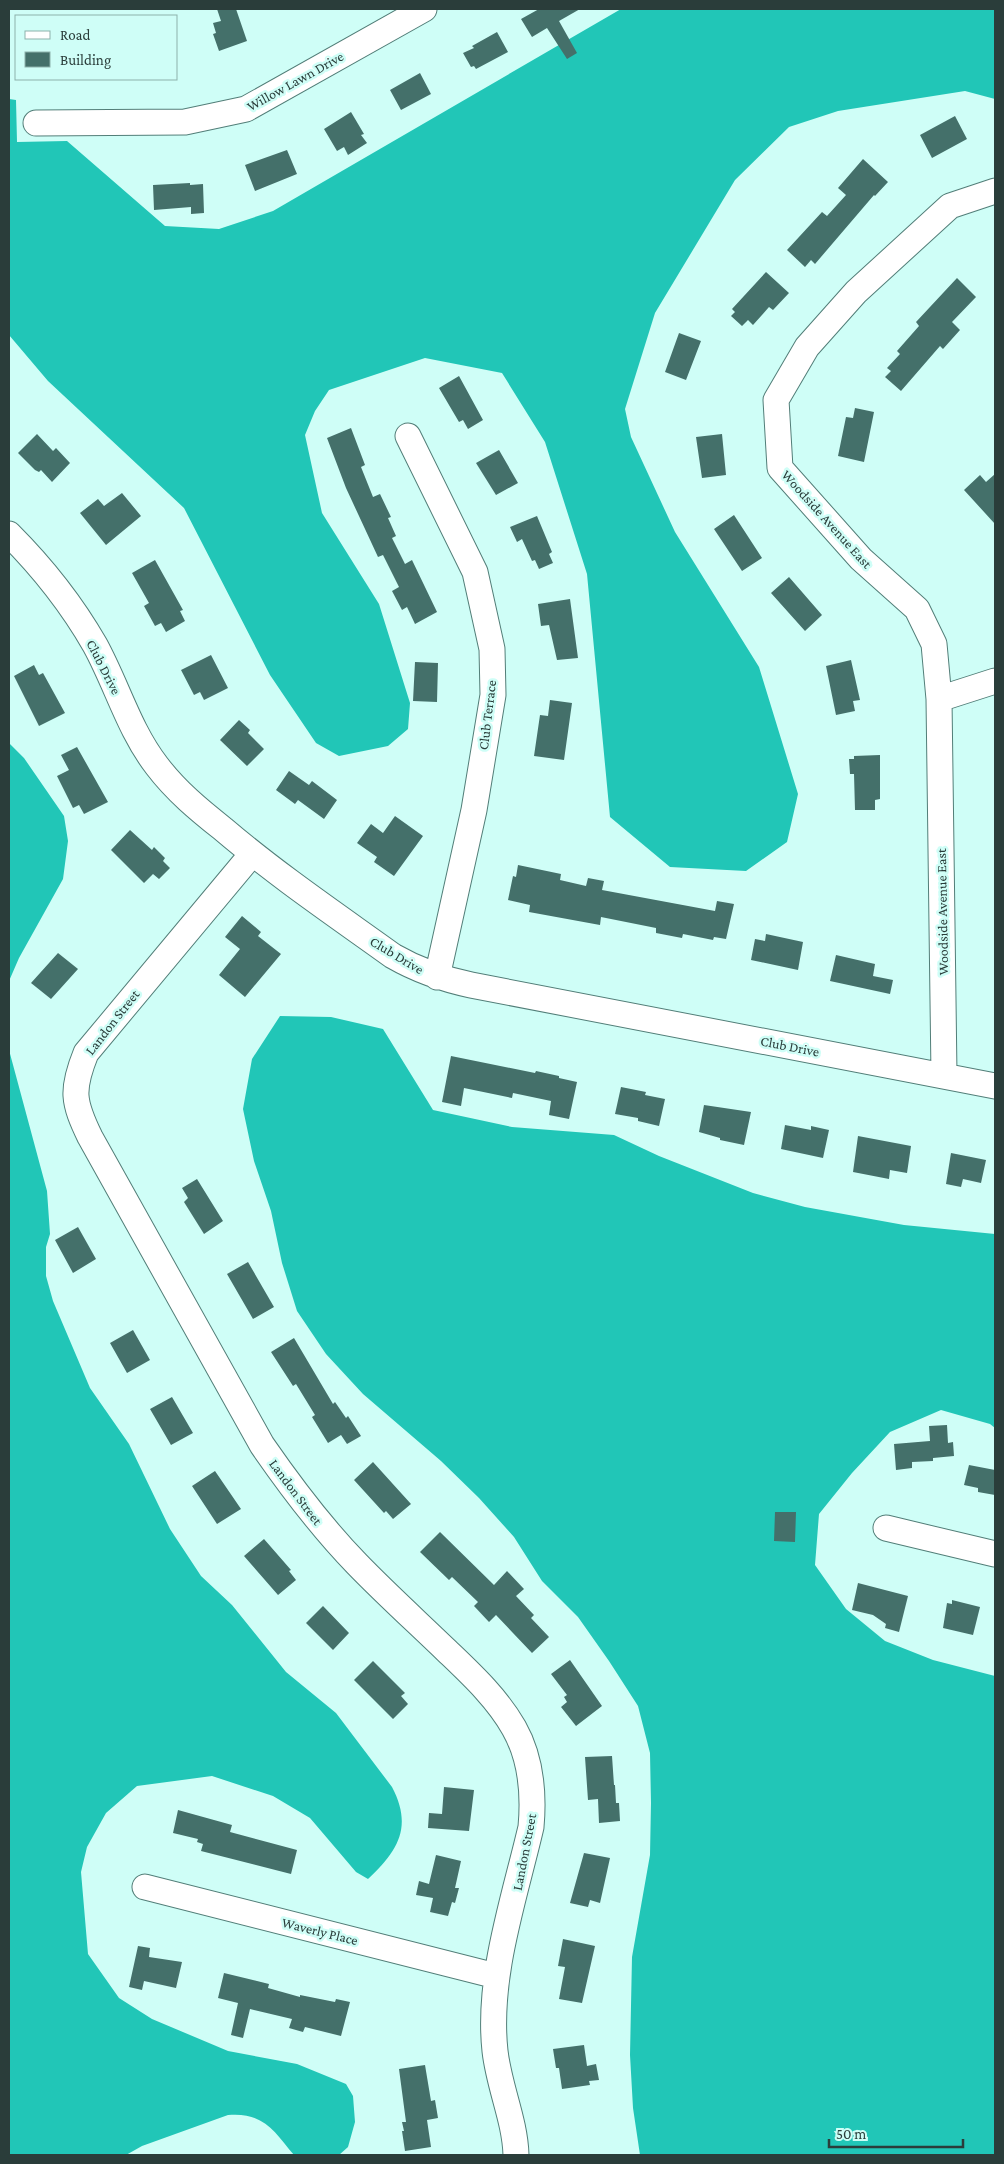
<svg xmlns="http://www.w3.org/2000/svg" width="1004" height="2164" viewBox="0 0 1004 2164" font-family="'Crimson Pro',serif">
	<rect width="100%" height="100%" fill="#cffef7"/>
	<path fill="#21c6b7" d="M 621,9 L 995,9 L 995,99 L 965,91 L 838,111 L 789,127 L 735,180 L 655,313 L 625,409 L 631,437 L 675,532 L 759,667 L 798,794 L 787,842 L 746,871 L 670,867 L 610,817 L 587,574 L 545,442 L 502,373 L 425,358 L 329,390 L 315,411 L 305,435 L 322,513 L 379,604 L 410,703 L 408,729 L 388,746 L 339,756 L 316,743 L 270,675 L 184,508 L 48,381 L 9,335 L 9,99 L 16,100 L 17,142 L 67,141 L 165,226 L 219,229 L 273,211 Z
		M 9,743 L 24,758 L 64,816 L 68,841 L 63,879 L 19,958 L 9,981 Z
		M 280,1016 L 331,1017 L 383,1029 L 433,1110 L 512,1127 L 614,1135 L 659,1156 L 753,1193 L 805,1207 L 904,1225 L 995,1234 L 995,1428 L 990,1424 L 941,1410 L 890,1432 L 852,1473 L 819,1514 L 815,1565 L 846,1609 L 885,1641 L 933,1660 L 995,1676 L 995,2155 L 640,2155 L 633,2108 L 630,2055 L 632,1957 L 650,1855 L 651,1803 L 650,1753 L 638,1706 L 609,1661 L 578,1617 L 542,1581 L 514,1537 L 479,1498 L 441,1461 L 363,1394 L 326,1354 L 297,1311 L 282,1263 L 271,1211 L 254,1161 L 243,1109 L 252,1059 Z
		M 9,1050 L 47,1191 L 50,1234 L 46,1247 L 46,1276 L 53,1301 L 90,1388 L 129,1444 L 170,1529 L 201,1576 L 232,1605 L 286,1672 L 336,1713 L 392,1787 C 413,1827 398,1851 368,1879 L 356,1872 L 310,1818 L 273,1796 L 212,1776 L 137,1786 L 106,1813 L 87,1847 L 81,1872 L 88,1954 L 119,1998 L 152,2019 L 228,2051 L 297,2064 L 346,2084 L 353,2096 L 355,2122 L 348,2147 L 339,2155 L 294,2155 C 274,2131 264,2112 228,2115 L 142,2146 L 126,2155 L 9,2155 Z"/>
	<path fill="#44706a" d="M 217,9 L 236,9 L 247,41 L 219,51 L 213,34 L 216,33 L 213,23 L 221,21 Z
		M 539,9 L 580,9 L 559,21 L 577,53 L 567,59 L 547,28 L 532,37 L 521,19 Z
		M 497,32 L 508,52 L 476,69 L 474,66 L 471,67 L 463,53 L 474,48 L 472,46 Z
		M 420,73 L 431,94 L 401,110 L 390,90 Z
		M 351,112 L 364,134 L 361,135 L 367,143 L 348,155 L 344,147 L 337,151 L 324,129 Z
		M 955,116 L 967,139 L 932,158 L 920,135 Z
		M 287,150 L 297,174 L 255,191 L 245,165 Z
		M 863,159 L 888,182 L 875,196 L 874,195 L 815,264 L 811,260 L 805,267 L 787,250 L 822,212 L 827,216 L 846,195 L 838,188 Z
		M 190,183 L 190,185 L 203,184 L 204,213 L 191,214 L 191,207 L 154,210 L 153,185 Z
		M 766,272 L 789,293 L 773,310 L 769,307 L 753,325 L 748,320 L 742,326 L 731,316 L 735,312 L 732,309 Z
		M 957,278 L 976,297 L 952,322 L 960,330 L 943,349 L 940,346 L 901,391 L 885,377 L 891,371 L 887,368 L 900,354 L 897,351 L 919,326 L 916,322 Z
		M 679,333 L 701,341 L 686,380 L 665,372 Z
		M 459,376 L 483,420 L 468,429 L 463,420 L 459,422 L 439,388 Z
		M 855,408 L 874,412 L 864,462 L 838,456 L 846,417 L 853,418 Z
		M 351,428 L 365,465 L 361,467 L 373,497 L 380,494 L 391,517 L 388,518 L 396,536 L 392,538 L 405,564 L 412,560 L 437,612 L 415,624 L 407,607 L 402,610 L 392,591 L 399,587 L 383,555 L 378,557 L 346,488 L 327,438 Z
		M 37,434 L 53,451 L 56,448 L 70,463 L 52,482 L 41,470 L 39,472 L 35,470 L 18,453 Z
		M 722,434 L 726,475 L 702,478 L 696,437 Z
		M 499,450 L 518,483 L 496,495 L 476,463 Z
		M 995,474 L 995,524 L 964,490 L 980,475 L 986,482 Z
		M 122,493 L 141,516 L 106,545 L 80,513 L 98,499 L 104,506 Z
		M 734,515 L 762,558 L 742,571 L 714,529 Z
		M 537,516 L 552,552 L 549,554 L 553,563 L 539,569 L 535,560 L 532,561 L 522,539 L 517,542 L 510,527 Z
		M 155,560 L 183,610 L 180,611 L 185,621 L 166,632 L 161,623 L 155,626 L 144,606 L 149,603 L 132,573 Z
		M 789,577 L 822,615 L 805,631 L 771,593 Z
		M 570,599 L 578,658 L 557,660 L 549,625 L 541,626 L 538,604 Z
		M 211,655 L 228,688 L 204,700 L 200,692 L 194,695 L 181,670 Z
		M 851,660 L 860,700 L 853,701 L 855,711 L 836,715 L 826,666 Z
		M 415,662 L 438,663 L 437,702 L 413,701 Z
		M 34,665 L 39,675 L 43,673 L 65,713 L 39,726 L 14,676 Z
		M 550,700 L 572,703 L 564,760 L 534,756 L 540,715 L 548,716 Z
		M 239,720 L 250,730 L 248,733 L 264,749 L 247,766 L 220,740 Z
		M 77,747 L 108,802 L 84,814 L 79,805 L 73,808 L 57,776 L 69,770 L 61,755 Z
		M 880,755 L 880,799 L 875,800 L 875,810 L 855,810 L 854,774 L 850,774 L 849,759 L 854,759 L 854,756 Z
		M 289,771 L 309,785 L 312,781 L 337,800 L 324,819 L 298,800 L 295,804 L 276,790 Z
		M 395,816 L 423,836 L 394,876 L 374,862 L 377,857 L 357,843 L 371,824 L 383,833 Z
		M 130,830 L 152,850 L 154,847 L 165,858 L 163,861 L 170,868 L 159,879 L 153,874 L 144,883 L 111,850 Z
		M 518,865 L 561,874 L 560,880 L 586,886 L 588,878 L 604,881 L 602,890 L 715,911 L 717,901 L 734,904 L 726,939 L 714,937 L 713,940 L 683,934 L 682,938 L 656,933 L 656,928 L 601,917 L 600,925 L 529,912 L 530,905 L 508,900 L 513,876 L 516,877 Z
		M 242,916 L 261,932 L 258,936 L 281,954 L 245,997 L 219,975 L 240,949 L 225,937 Z
		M 766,934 L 803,942 L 798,970 L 751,960 L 755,939 L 765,941 Z
		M 58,953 L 78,969 L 51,999 L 31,983 Z
		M 836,955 L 875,964 L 873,976 L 893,980 L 890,994 L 830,981 Z
		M 451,1056 L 535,1073 L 536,1071 L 559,1076 L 559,1078 L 577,1082 L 569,1119 L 549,1115 L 551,1101 L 513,1093 L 512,1098 L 464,1088 L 461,1106 L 442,1102 Z
		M 621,1087 L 646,1092 L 645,1095 L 665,1099 L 659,1126 L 638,1121 L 638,1118 L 615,1114 Z
		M 704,1105 L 751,1112 L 744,1145 L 720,1140 L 720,1138 L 699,1132 Z
		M 785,1125 L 811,1130 L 811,1126 L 829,1130 L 823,1158 L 781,1149 Z
		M 858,1136 L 911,1146 L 907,1173 L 890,1170 L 889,1179 L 853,1172 Z
		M 951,1153 L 986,1160 L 981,1183 L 963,1179 L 961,1187 L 946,1184 Z
		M 197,1179 L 223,1221 L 204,1234 L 184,1202 L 188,1198 L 182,1188 Z
		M 78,1227 L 96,1259 L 73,1273 L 55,1240 Z
		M 248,1262 L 274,1307 L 253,1319 L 227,1274 Z
		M 133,1330 L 150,1360 L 127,1373 L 110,1343 Z
		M 294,1338 L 333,1404 L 335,1402 L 346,1418 L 348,1416 L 361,1436 L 347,1444 L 341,1435 L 328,1443 L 312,1417 L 315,1415 L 296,1384 L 293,1386 L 271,1352 Z
		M 172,1397 L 193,1433 L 171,1445 L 150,1409 Z
		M 947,1425 L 948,1443 L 953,1442 L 954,1456 L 933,1458 L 933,1461 L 912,1462 L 912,1468 L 896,1470 L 894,1444 L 930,1441 L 929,1426 Z
		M 373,1462 L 411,1504 L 393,1519 L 386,1511 L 384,1513 L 354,1480 Z
		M 969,1465 L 995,1470 L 995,1495 L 978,1492 L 978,1488 L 964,1485 Z
		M 215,1471 L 241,1509 L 217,1524 L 192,1486 Z
		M 775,1512 L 796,1512 L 795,1542 L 774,1541 Z
		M 440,1532 L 494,1585 L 507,1571 L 524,1589 L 516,1596 L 534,1615 L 531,1618 L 549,1637 L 532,1653 L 496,1615 L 489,1622 L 474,1606 L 478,1602 L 452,1577 L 449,1580 L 420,1552 Z
		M 264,1539 L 291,1570 L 289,1571 L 296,1580 L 278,1595 L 244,1556 Z
		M 858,1583 L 908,1596 L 899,1632 L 885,1628 L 886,1624 L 873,1615 L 852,1610 Z
		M 952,1600 L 980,1607 L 973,1635 L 943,1628 L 947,1603 L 952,1604 Z
		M 323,1606 L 349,1633 L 333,1650 L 306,1623 Z
		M 570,1660 L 602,1706 L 576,1726 L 561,1707 L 567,1702 L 564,1697 L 567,1695 L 551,1674 Z
		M 373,1661 L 405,1693 L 401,1696 L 408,1704 L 393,1719 L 354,1680 Z
		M 612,1756 L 614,1785 L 615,1785 L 616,1803 L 619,1803 L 620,1821 L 599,1823 L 598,1799 L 588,1800 L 585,1757 Z
		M 444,1787 L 474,1790 L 469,1831 L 428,1828 L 429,1813 L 442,1814 Z
		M 178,1810 L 232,1825 L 230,1832 L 297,1850 L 291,1874 L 201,1851 L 203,1844 L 197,1842 L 198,1839 L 173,1833 Z
		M 584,1853 L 610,1858 L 600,1903 L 590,1900 L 588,1907 L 570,1903 Z
		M 436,1855 L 461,1861 L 455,1888 L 459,1888 L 455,1903 L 452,1902 L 448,1916 L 430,1912 L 433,1898 L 416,1895 L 419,1881 L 429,1884 Z
		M 563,1939 L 595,1946 L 582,2003 L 559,1999 L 565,1967 L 558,1966 Z
		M 138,1946 L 150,1948 L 149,1957 L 182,1962 L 176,1988 L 144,1981 L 142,1990 L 129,1987 Z
		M 224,1973 L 269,1984 L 268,1988 L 300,1997 L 300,1995 L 335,2002 L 336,1999 L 350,2002 L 341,2036 L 305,2027 L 303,2032 L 289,2028 L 292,2019 L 250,2009 L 243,2038 L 231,2035 L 238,2003 L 218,1998 Z
		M 584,2045 L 587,2066 L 596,2064 L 599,2080 L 589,2081 L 590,2085 L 562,2089 L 559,2068 L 556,2068 L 553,2049 Z
		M 425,2065 L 431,2101 L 435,2100 L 438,2118 L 427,2120 L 431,2147 L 405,2151 L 402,2131 L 404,2131 L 402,2122 L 406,2122 L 399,2069 Z"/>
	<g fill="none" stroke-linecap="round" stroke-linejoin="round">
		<defs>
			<path id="minor" d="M 36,123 L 185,122 L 246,109 L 424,9
				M 408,436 L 475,572 L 492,649 L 493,695 L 474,810 L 437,977
				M 9,534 C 42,567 72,605 95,645 C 117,685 129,730 157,766 C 176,791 199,810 223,829 C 277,875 336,915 393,956 C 419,971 443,979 471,985 L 995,1086
				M 939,699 L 995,681
				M 252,854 L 86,1053 C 71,1090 73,1102 90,1137 L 262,1445 C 291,1487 321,1527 357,1564 C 386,1594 417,1622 447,1651 C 471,1674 497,1698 514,1728 C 531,1758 534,1794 531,1827 C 514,1900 487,1977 495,2051 C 499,2087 515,2120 516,2155
				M 944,1075 L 939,699 L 934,644 L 917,609 L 861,559 L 780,468 L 776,400 L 807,347 L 856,292 L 950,206 L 995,191
				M 886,1528 L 995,1554
				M 145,1887 L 496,1976"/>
		</defs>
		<use href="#minor" stroke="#527e78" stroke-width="27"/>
		<use href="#minor" stroke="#fff" stroke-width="25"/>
	</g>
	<g text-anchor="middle" stroke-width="5" stroke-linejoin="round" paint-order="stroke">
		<g font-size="14" fill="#2a3d3a" stroke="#cffef7">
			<text transform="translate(295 81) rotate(-29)" y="5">Willow Lawn Drive</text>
			<text transform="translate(827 519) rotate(48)" y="5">Woodside Avenue East</text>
			<text transform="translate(104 667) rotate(63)" y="5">Club Drive</text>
			<text transform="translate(487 715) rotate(-83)" y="5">Club Terrace</text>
			<text transform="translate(942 912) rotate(-91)" y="5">Woodside Avenue East</text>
			<text transform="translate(397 955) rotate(31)" y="5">Club Drive</text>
			<text transform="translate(112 1022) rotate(-52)" y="5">Landon Street</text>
			<text transform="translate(790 1046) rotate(11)" y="5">Club Drive</text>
			<text transform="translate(296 1492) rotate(53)" y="5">Landon Street</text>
			<text transform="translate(524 1852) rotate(-79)" y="5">Landon Street</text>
			<text transform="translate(320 1931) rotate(14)" y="5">Waverly Place</text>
		</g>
	</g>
	<rect width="1004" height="2164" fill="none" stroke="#2a3d3a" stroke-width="20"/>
	<rect x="15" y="15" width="162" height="65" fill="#cffef7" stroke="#8db1ab"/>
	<rect x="25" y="31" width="25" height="8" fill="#ffffff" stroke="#8db1ab"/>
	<text x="60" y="40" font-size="15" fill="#2a3d3a">Road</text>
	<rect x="25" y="52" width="25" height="15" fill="#44706a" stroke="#8db1ab"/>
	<text x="60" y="65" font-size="15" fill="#2a3d3a">Building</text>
	<path d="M829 2139v8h134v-8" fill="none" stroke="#2a3d3a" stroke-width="2.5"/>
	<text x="836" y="2139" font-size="15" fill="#2a3d3a" stroke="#cffef7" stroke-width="4" paint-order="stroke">50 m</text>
</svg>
